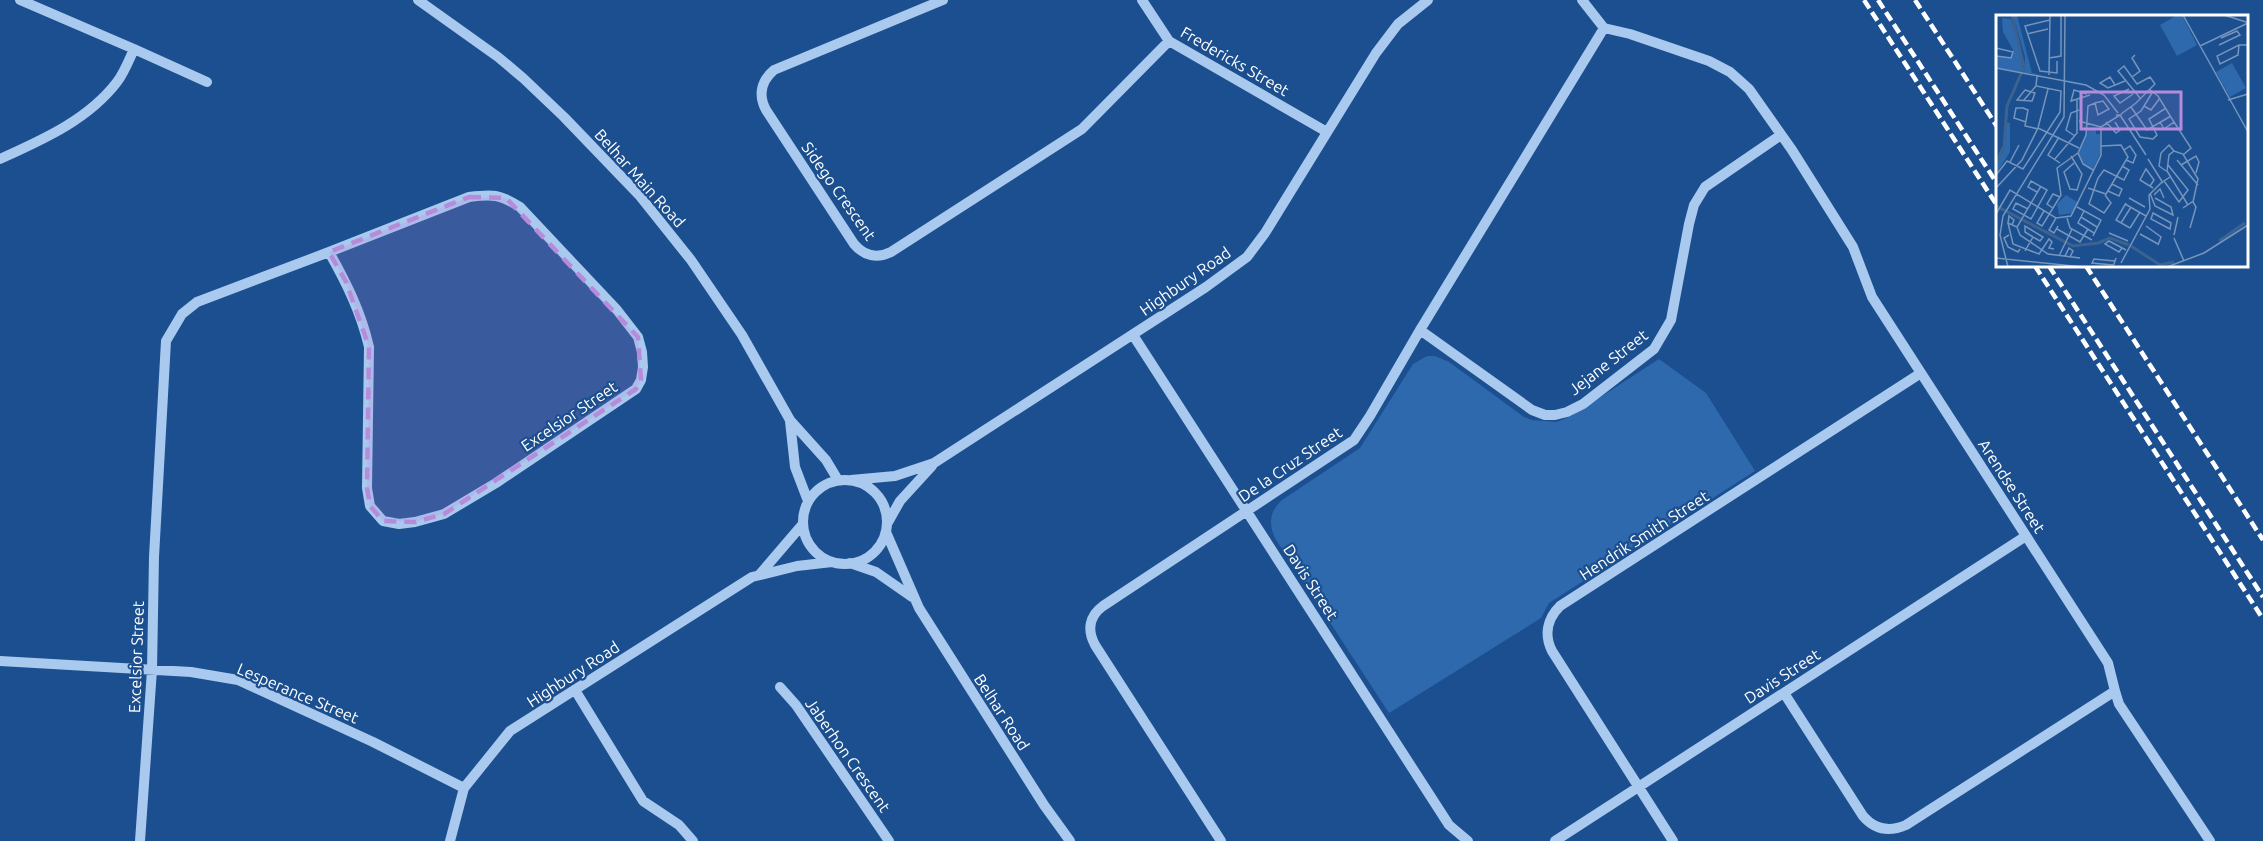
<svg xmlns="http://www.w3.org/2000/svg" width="2263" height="841" viewBox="0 0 2263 841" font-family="Ubuntu,sans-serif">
	<rect width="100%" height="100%" fill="#1b4f8f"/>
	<path fill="#2e69ad" d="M 1427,356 L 1435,356 L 1449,362 L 1524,417 L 1532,420 L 1557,422 L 1573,415 L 1659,359 L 1706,393 L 1755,471 L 1549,603 L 1541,618 L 1389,713 L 1275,538 C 1268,523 1270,511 1282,500 L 1360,448 L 1413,364 Z"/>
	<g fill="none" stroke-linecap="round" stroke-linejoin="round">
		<path stroke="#a9c9ee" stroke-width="10" d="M 20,0 L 134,49
			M 418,0 L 498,57 L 523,78 L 564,117 L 639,195 L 691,260 L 742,335 L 790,420 L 826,460 L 838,480
			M 943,0 L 774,70 C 761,81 758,95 766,110 L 854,244 C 864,256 877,259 891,252 L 1082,129 L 1169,41
			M 1142,0 L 1169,41 L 1327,132
			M 1582,0 L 1604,28 L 1630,34 L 1709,61 L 1730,72 L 1749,89 L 1792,150 L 1853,247 L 1872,297 L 2108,663 L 2115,691 L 1906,825 C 1890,832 1875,830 1863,816 L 1784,693
			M 0,159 C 42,140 88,120 117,82 C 124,73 129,60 134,49 L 207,82
			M 1420,330 L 1532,410 L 1545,415 L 1555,415 L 1567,412 L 1583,404 L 1654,349 L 1671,320 L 1689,224 L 1694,205 L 1705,187 L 1781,135
			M 1133,335 L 1449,825 L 1468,841
			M 790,421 L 795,467 L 808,501
			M 851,480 L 895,476 L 934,463 L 1206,287 L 1247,257 L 1265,233 L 1376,53 L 1398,24 L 1428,0
			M803 522a42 42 0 1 1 84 0a42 42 0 1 1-84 0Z
			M 887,524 L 900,501 L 932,466
			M 886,532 L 919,608 L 1044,805 L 1070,841
			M 850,563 L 876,572 L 912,597
			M 760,574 L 802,525
			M 0,661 L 191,672 L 238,680 L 373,742 L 464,788
			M 780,687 L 796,705 L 889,841
			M 575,690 L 643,801 L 679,825 L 693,841
			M 2115,691 L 2119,704 L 2210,841
			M 140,841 L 152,670 L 154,557 L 166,341 L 182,314 L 197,302 L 329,252 C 346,282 361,312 369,347 L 367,488 L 370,506 L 383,521 L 399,524 L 415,522 L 444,514 L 496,483 L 636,389 L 641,380 L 643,367 L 642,352 L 638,337 L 617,310 L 520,207 C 500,194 492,194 469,197 L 329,252
			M 450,841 L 464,788 L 510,731 L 752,577 L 797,566 L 832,562
			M 1221,841 L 1095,645 C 1087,630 1089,616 1103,606 L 1354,440 L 1370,416 L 1420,330 L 1604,28
			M 1555,841 L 2026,536
			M 1673,841 L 1552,651 C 1544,635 1547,619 1560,606 L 1921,373"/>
		<path stroke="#fff" stroke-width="4.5" stroke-dasharray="10 4.5" stroke-linecap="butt" d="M 1864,0 L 1998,207
			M 1878,0 L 1998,185
			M 1915,0 L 1998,128
			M 2035,266 L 2263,619
			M 2049,266 L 2263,597
			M 2086,266 L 2263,540"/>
	</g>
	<path fill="#b68bdc" fill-opacity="0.2" stroke="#b68bdc" stroke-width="4.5" stroke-dasharray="12 8" stroke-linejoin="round" d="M 469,197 L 506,198 L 638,337 L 641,380 L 636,389 L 444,514 L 415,522 L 383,521 L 370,506 L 367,488 L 369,347 L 346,282 L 329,252 Z"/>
	<g text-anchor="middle" stroke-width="4.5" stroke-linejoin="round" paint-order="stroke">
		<g font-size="16" fill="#fff" stroke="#1b4f8f">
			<text transform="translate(1235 61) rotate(30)" y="6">Fredericks Street</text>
			<text transform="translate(640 178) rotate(48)" y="6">Belhar Main Road</text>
			<text transform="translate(839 191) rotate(55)" y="6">Sidego Crescent</text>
			<text transform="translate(1185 281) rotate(-35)" y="6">Highbury Road</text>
			<text transform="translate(1608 362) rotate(-38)" y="6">Jejane Street</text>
			<text transform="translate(569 416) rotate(-34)" y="6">Excelsior Street</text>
			<text transform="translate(1290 464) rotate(-34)" y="6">De la Cruz Street</text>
			<text transform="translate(2012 486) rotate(57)" y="6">Arendse Street</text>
			<text transform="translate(1644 535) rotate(-33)" y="6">Hendrik Smith Street</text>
			<text transform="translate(1311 582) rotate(57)" y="6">Davis Street</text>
			<text transform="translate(136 657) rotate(-88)" y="6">Excelsior Street</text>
			<text transform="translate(573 674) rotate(-33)" y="6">Highbury Road</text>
			<text transform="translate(1782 676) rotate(-33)" y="6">Davis Street</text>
			<text transform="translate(298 693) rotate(23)" y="6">Lesperance Street</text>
			<text transform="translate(1002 712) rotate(57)" y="6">Belhar Road</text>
			<text transform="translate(848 755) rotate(55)" y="6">Jaberhon Crescent</text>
		</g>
	</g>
	<g transform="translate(1996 15)">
		<rect width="252" height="252" fill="#1b4f8f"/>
		<path d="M 17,0 L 21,0 L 36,58 L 47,60 L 28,58 L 29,42 ZM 181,0 L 186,0 L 201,30 L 181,41 L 164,10 ZM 6,3 L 15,4 L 26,42 L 26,58 L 0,53 L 0,41 L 16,42 L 17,35 L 7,17 ZM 236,48 L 250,73 L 234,82 L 220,57 ZM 9,107 L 14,108 L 14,137 L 0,159 L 0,150 L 9,132 ZM 100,114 L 100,119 L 104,119 L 105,137 L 97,154 L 88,150 L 82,139 L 91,116 ZM 70,180 L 83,188 L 77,198 L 63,200 L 61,189 Z" fill="#2e69ad"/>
		<path fill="none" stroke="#3c6290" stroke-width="3" d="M 0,148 L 8,131 L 11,91 L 28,52 L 16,0M 0,191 L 77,231 L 102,228 L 114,223 L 133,230M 223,226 L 249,208M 135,231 L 164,250 L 178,247"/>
		<path fill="none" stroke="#7695bc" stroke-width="1.5" d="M 187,0 L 252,117M 228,0 L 250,7M 54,5 L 29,11 L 44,56 L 61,58 L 61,46M 31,19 L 52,14M 223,30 L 244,20 L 241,16 L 225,23M 243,30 L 242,40 L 224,49 L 221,41 L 243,30 L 252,30M 204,31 L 252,8M 0,33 L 17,37 L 15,43 L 0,41M 53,43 L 65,41 L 65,0M 0,53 L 90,70 L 108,80 L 122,98M 53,60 L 54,0M 136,62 L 144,56 L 136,43 L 139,40M 119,70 L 114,62 L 104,68 L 112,73 L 129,66M 133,74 L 118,81 L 124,88 L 137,79M 153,74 L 162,81 L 178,107 L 168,114 L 164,107M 29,75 L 39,78 L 36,86 L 21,85 ZM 156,78 L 145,96 L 133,104 L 144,122 L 157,124 L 161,120 L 153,104 L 170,93M 91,79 L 78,75 L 75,86 L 94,80M 28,85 L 40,71M 232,85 L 252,79M 148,91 L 155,95 L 164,83M 135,92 L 151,115 L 175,101M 27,93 L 32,95 L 29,111 L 42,114M 27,93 L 20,93 L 18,103 L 30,107M 125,99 L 140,88 L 159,69 L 154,62 L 141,69 L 128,51 L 122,56 L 144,83M 124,100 L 150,140M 83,106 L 105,112M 110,107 L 120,118 L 124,115 L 119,107M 178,107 L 195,133 L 187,140M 42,113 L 83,133M 79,121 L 70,115 L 75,98 L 83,95M 63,122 L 52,140 L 64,148M 128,135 L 134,131 L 140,140 L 137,148 L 130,145M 75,141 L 86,159 L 81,175 L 74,174 L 68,157 L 78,148M 152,144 L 167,168M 58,145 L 81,118 L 81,85M 181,145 L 202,170M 14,147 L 23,130M 172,150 L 192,175 L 183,187 L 168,166 L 174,162M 185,150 L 200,141 L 203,147 L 200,158M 97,155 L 87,149 L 82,138 L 90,120 L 92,91 L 99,88 L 102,100 L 113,94 L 107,86 L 99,88M 170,156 L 163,151 L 165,138 L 173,130 L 178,136M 0,160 L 11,146 L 27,154 L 64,97 L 65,76 L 40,71 L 41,61M 45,171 L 21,212 L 24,220 L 52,239 L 84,243M 154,171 L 158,165 L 150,154 L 144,165 L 157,173M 0,173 L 26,145 L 42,113 L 52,74M 92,173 L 110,179 L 132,142 L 125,130 L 105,131M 112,176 L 123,181 L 126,174 L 116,169M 154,178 L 159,191 L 177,200 L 175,192 L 159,183M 109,180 L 115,188 L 108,198 L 93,189 L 102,163 L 108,155 L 128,165 L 133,155 L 126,151M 158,180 L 164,174 L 168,183M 133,183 L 149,192M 130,188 L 120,205 L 134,213M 129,189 L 150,201M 81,192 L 105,205 L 97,221M 57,193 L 51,189 L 57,179 L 64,182M 187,193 L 196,187 L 197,187 L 202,164 L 187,139 L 178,136 L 173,140 L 171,156 L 192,190M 32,194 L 20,188 L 17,194 L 35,204 L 51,175 L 35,166 L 32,172 L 41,177M 48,196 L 41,208 L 46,211 L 65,180 L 61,153 L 82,138M 88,196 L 82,208 L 98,218M 157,198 L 175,208 L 174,214 L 155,204 ZM 0,199 L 14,175 L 60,203 L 75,201 L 105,140 L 105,112 L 124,100 L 120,100M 85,202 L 101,212M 60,203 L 53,215 L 58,218 L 62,211M 71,203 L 74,213 L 96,225M 12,208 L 13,201 L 18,205 L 16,210M 125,208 L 135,192M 150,211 L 165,222 L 162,230M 21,212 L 12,208 L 17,229 L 43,239 L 53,224 L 56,227 L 53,233 L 58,234M 134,213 L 144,197M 194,213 L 200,192 L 197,187M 61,214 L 84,227 L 92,214M 113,218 L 132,226M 144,219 L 162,229M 13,220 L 8,223 L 12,232 L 22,237 L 24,234M 178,220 L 182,202M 178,223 L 188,246M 126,233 L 123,237 L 109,229 L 113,226 L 130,235M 29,236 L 37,222 L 44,226 L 47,222 L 29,211 L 29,217 L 37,222M 63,241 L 76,214M 69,241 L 73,233 L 77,236 L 74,242M 0,243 L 87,252M 119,246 L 98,244 L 96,248 L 117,250 L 118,249 L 120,243M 125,248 L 154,194 L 153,180 L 166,167M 12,252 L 4,220 L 7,201 L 68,102 L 69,0M 171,252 L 208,238 L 252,210"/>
		<path fill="#b68bdc" fill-opacity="0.15" stroke="#b68bdc" stroke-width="3" d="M 85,77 L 185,77 L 185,114 L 85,114 Z"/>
		<rect width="252" height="252" fill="none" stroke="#fff" stroke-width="3"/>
	</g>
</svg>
